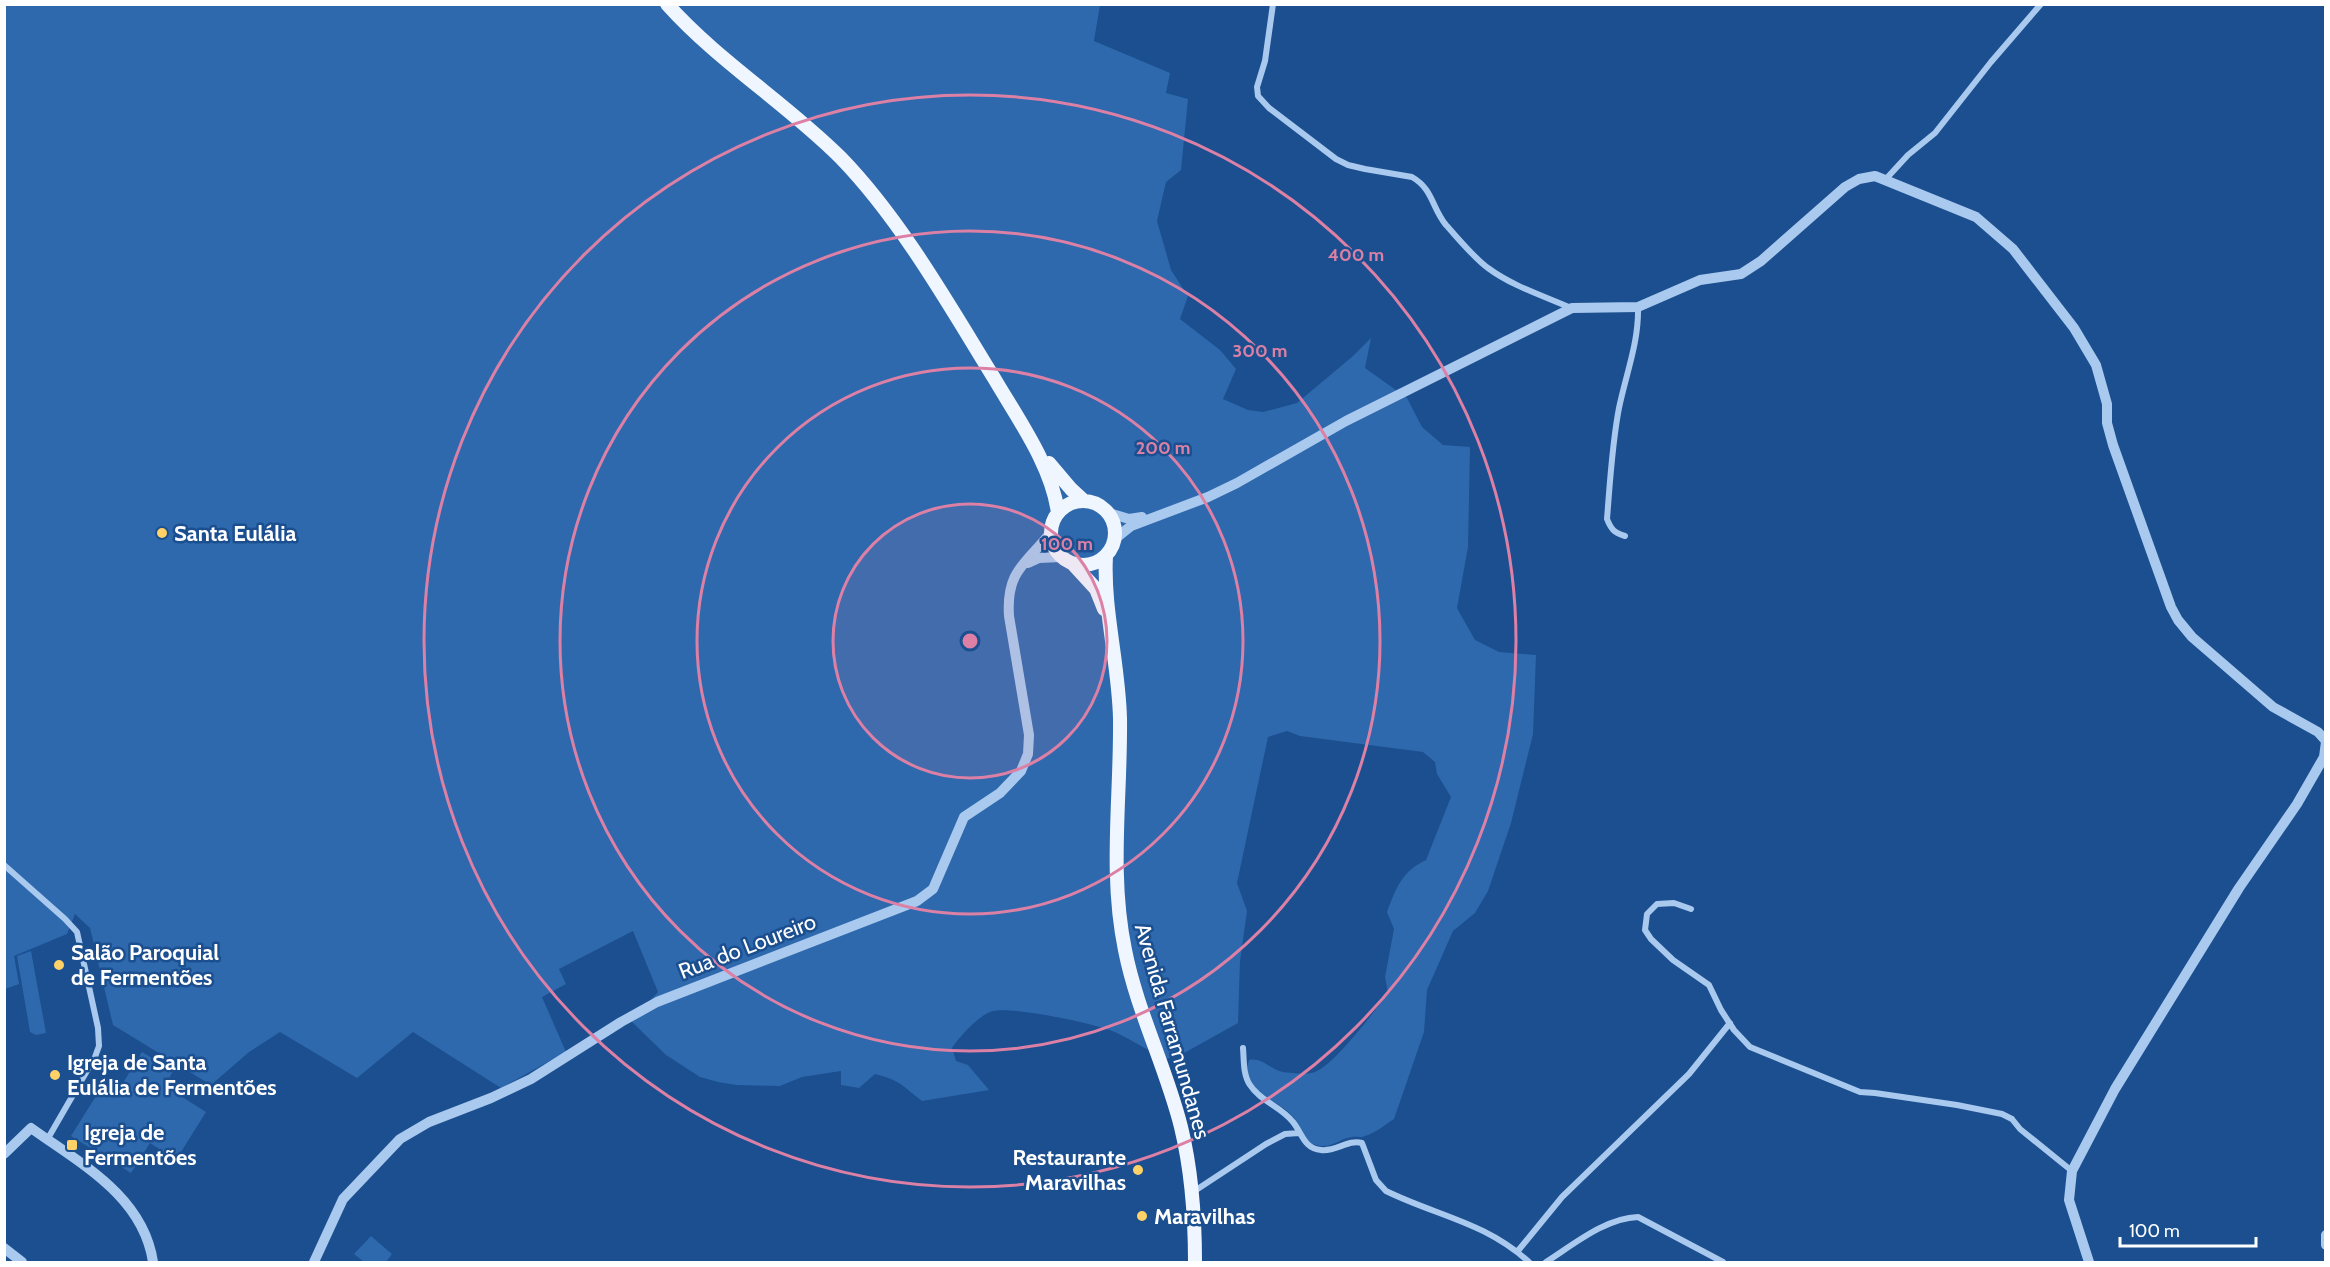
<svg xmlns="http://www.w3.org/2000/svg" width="2330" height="1267" viewBox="0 0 2330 1267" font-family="Cabin,sans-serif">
	<rect width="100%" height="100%" fill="#1b4f8f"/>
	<path fill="#2e69ad" d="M 4,5 L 1100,5 L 1094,41 L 1170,73 L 1166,93 L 1188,99 L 1181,170 L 1166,182 L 1157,221 L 1171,270 L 1188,296 L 1180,319 L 1220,350 L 1236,369 L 1223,399 L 1248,410 L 1263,412 L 1297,403 L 1353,356 L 1371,338 L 1365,368 L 1407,398 L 1422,427 L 1443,445 L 1470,447 L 1468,547 L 1457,608 L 1475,640 L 1499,652 L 1536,655 L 1533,734 L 1511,823 L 1488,891 L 1475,913 L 1453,931 L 1427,990 L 1424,1032 L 1394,1119 C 1385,1125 1375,1133 1365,1136 C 1361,1138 1356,1136 1352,1137 C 1341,1138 1333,1147 1321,1146 C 1303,1144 1304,1130 1294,1118 C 1279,1099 1239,1091 1249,1060 C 1262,1057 1271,1070 1283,1072 C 1291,1073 1308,1075 1315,1072 C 1335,1064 1374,1012 1388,993 L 1385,977 L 1394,929 L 1387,912 C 1396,888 1402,871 1426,860 L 1451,797 L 1437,774 L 1435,762 L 1423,752 L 1300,736 L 1287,731 L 1268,737 L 1237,883 L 1247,911 L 1240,961 L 1238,1023 L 1186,1052 L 1166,1059 C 1149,1051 1133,1041 1117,1033 C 1098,1024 1012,1006 993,1011 C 980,1014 960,1036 952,1048 L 956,1061 L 968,1065 L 989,1090 L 922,1101 C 902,1086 902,1081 875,1074 L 859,1088 L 841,1085 L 841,1071 L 802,1077 L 780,1086 L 736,1085 L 718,1082 L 700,1077 L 666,1055 L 631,1021 L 658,992 L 633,931 L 559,969 L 566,984 L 542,997 L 566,1052 L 501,1088 L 413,1032 L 357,1078 L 280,1032 L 249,1052 L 211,1085 L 113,1025 L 90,928 L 75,914 L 67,934 L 14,956 L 19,984 L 5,989 Z
		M 31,951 L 46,1033 L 36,1035 L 30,1032 L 17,956 Z
		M 142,1052 L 173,1071 L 165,1086 L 206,1112 L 176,1160 L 150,1143 L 131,1173 L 71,1136 L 104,1083 L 118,1091 Z
		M 371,1236 L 392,1254 L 386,1262 L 364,1262 L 354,1254 Z"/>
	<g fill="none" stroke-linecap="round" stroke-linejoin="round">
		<path stroke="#a9c9ee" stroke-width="6" d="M 1273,4 L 1265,61 L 1257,87 L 1258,96 L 1269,108 L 1336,159 L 1348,165 L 1365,169 L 1412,177 C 1433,189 1432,208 1446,225 C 1457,237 1475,259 1488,268 C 1512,286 1544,296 1571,308
			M 1885,180 L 1908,155 L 1935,133 L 1991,62 L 2041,4
			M 1625,536 C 1614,533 1611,529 1607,519 C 1610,482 1612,444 1619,408 C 1626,374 1639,342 1638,307
			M 4,865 L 65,919 L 77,932 L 98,1028 L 99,1046 L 95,1057 L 47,1140
			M 1691,909 L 1674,903 L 1657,904 L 1647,914 L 1645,930 L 1651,939 L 1673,960 L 1709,985 L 1721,1010 L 1734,1030 L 1750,1047 L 1860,1092 L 1875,1093 L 1957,1105 L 2002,1114 L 2012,1119 L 2020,1129 L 2072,1171
			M 1243,1048 C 1244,1060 1243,1075 1250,1085 C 1260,1101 1282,1107 1293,1122 C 1302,1133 1304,1149 1321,1150 C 1336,1152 1348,1139 1362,1143 L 1376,1180 L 1386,1191 C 1437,1216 1485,1222 1529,1262
			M 1193,1192 L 1266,1144 L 1285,1134 L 1299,1133
			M 1517,1252 L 1562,1197 L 1689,1074 L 1730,1023
			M 1546,1262 C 1573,1245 1605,1218 1638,1217 L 1723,1262"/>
		<path stroke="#a9c9ee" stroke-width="10" d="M 1109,513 L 1129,519 L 1142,517
			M 1116,538 L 1131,526 L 1208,497 L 1237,483 L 1346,421 L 1572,308 L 1638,307 L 1700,280 L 1741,274 L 1761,261 L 1845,187 L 1859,179 L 1875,176 L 1976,217 L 2013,249 L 2074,328 L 2096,365 L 2107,404 L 2107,423 L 2113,445 L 2171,607 L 2178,620 L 2192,637 L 2273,707 L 2318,732 L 2326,741
			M 1028,563 L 1039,558 L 1061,557
			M 4,1154 L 31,1128 C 81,1164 143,1196 153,1262
			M 2326,1235 L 2326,1245
			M 4,1248 L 22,1262
			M 314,1262 L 343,1199 L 400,1139 L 429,1122 L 491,1098 L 531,1079 L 621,1022 L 657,1002 L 917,901 L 933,889 L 964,817 L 1000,793 L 1021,771 L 1028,754 L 1029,735 L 1009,616 C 1006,570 1026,564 1051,532
			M 2089,1262 L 2069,1200 L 2072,1171 L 2115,1089 L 2239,888 L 2297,804 L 2324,757 L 2326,742"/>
		<path stroke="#f0f6ff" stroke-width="14" d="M 667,4 C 719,62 786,103 841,158 C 901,220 949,305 994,378 C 1018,419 1052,466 1058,513
			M 1049,463 L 1071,489 L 1084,501
			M1051 533a32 32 0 1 1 64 0a32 32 0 1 1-64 0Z
			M 1106,556 C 1103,609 1119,665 1120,719 C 1121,797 1109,873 1125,950 C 1137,1011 1166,1067 1181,1127 C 1192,1172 1195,1217 1195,1262
			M 1074,565 L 1096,589 L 1104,609"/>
	</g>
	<circle cx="970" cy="641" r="137" fill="#dd80a5" fill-opacity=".12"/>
	<g fill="none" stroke="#dd80a5" stroke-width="3">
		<circle cx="970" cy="641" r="137"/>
		<circle cx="970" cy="641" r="273"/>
		<circle cx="970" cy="641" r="410"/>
		<circle cx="970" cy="641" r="546"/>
	</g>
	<g fill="#ffd166" stroke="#1b4f8f" stroke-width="2">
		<circle cx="162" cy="533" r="6"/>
		<circle cx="59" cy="965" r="6"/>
		<circle cx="55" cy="1075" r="6"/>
		<rect x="66" y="1139" width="12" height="12" rx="3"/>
		<circle cx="1138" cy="1170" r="6"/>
		<circle cx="1142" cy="1216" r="6"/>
	</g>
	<g text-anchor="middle" stroke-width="5" stroke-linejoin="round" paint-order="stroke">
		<g font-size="22" font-weight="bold" fill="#fff" stroke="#1b4f8f" text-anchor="start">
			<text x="174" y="541">Santa Eulália</text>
			<text x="71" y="960">Salão Paroquial<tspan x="71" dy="25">de Fermentões</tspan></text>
			<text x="67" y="1070">Igreja de Santa<tspan x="67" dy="25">Eulália de Fermentões</tspan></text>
			<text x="84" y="1140">Igreja de<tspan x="84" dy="25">Fermentões</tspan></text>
			<text x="1126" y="1165" text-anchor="end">Restaurante<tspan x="1126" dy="25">Maravilhas</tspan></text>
			<text x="1154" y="1224">Maravilhas</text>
		</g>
		<g font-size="22" fill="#fff" stroke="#1b4f8f">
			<text transform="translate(747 946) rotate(-21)" y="8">Rua do Loureiro</text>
			<text transform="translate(1173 1031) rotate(74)" y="8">Avenida Farramundanes</text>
		</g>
	</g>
	<circle cx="970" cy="641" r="9" fill="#dd80a5" stroke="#1b4f8f" stroke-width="3"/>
	<g font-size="18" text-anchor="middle" font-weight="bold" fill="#dd80a5" stroke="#1b4f8f" stroke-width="5" stroke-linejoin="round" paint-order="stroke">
		<text x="1356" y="261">400 m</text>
		<text x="1260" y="357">300 m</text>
		<text x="1163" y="454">200 m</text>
		<text x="1067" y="550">100 m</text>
	</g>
	<rect width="2330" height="1267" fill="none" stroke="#ffffff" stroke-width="12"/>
	<path d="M2120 1237v9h136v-9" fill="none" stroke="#ffffff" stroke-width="3"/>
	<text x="2129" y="1237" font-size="18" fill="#ffffff" stroke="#1b4f8f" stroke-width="4.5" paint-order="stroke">100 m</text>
</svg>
